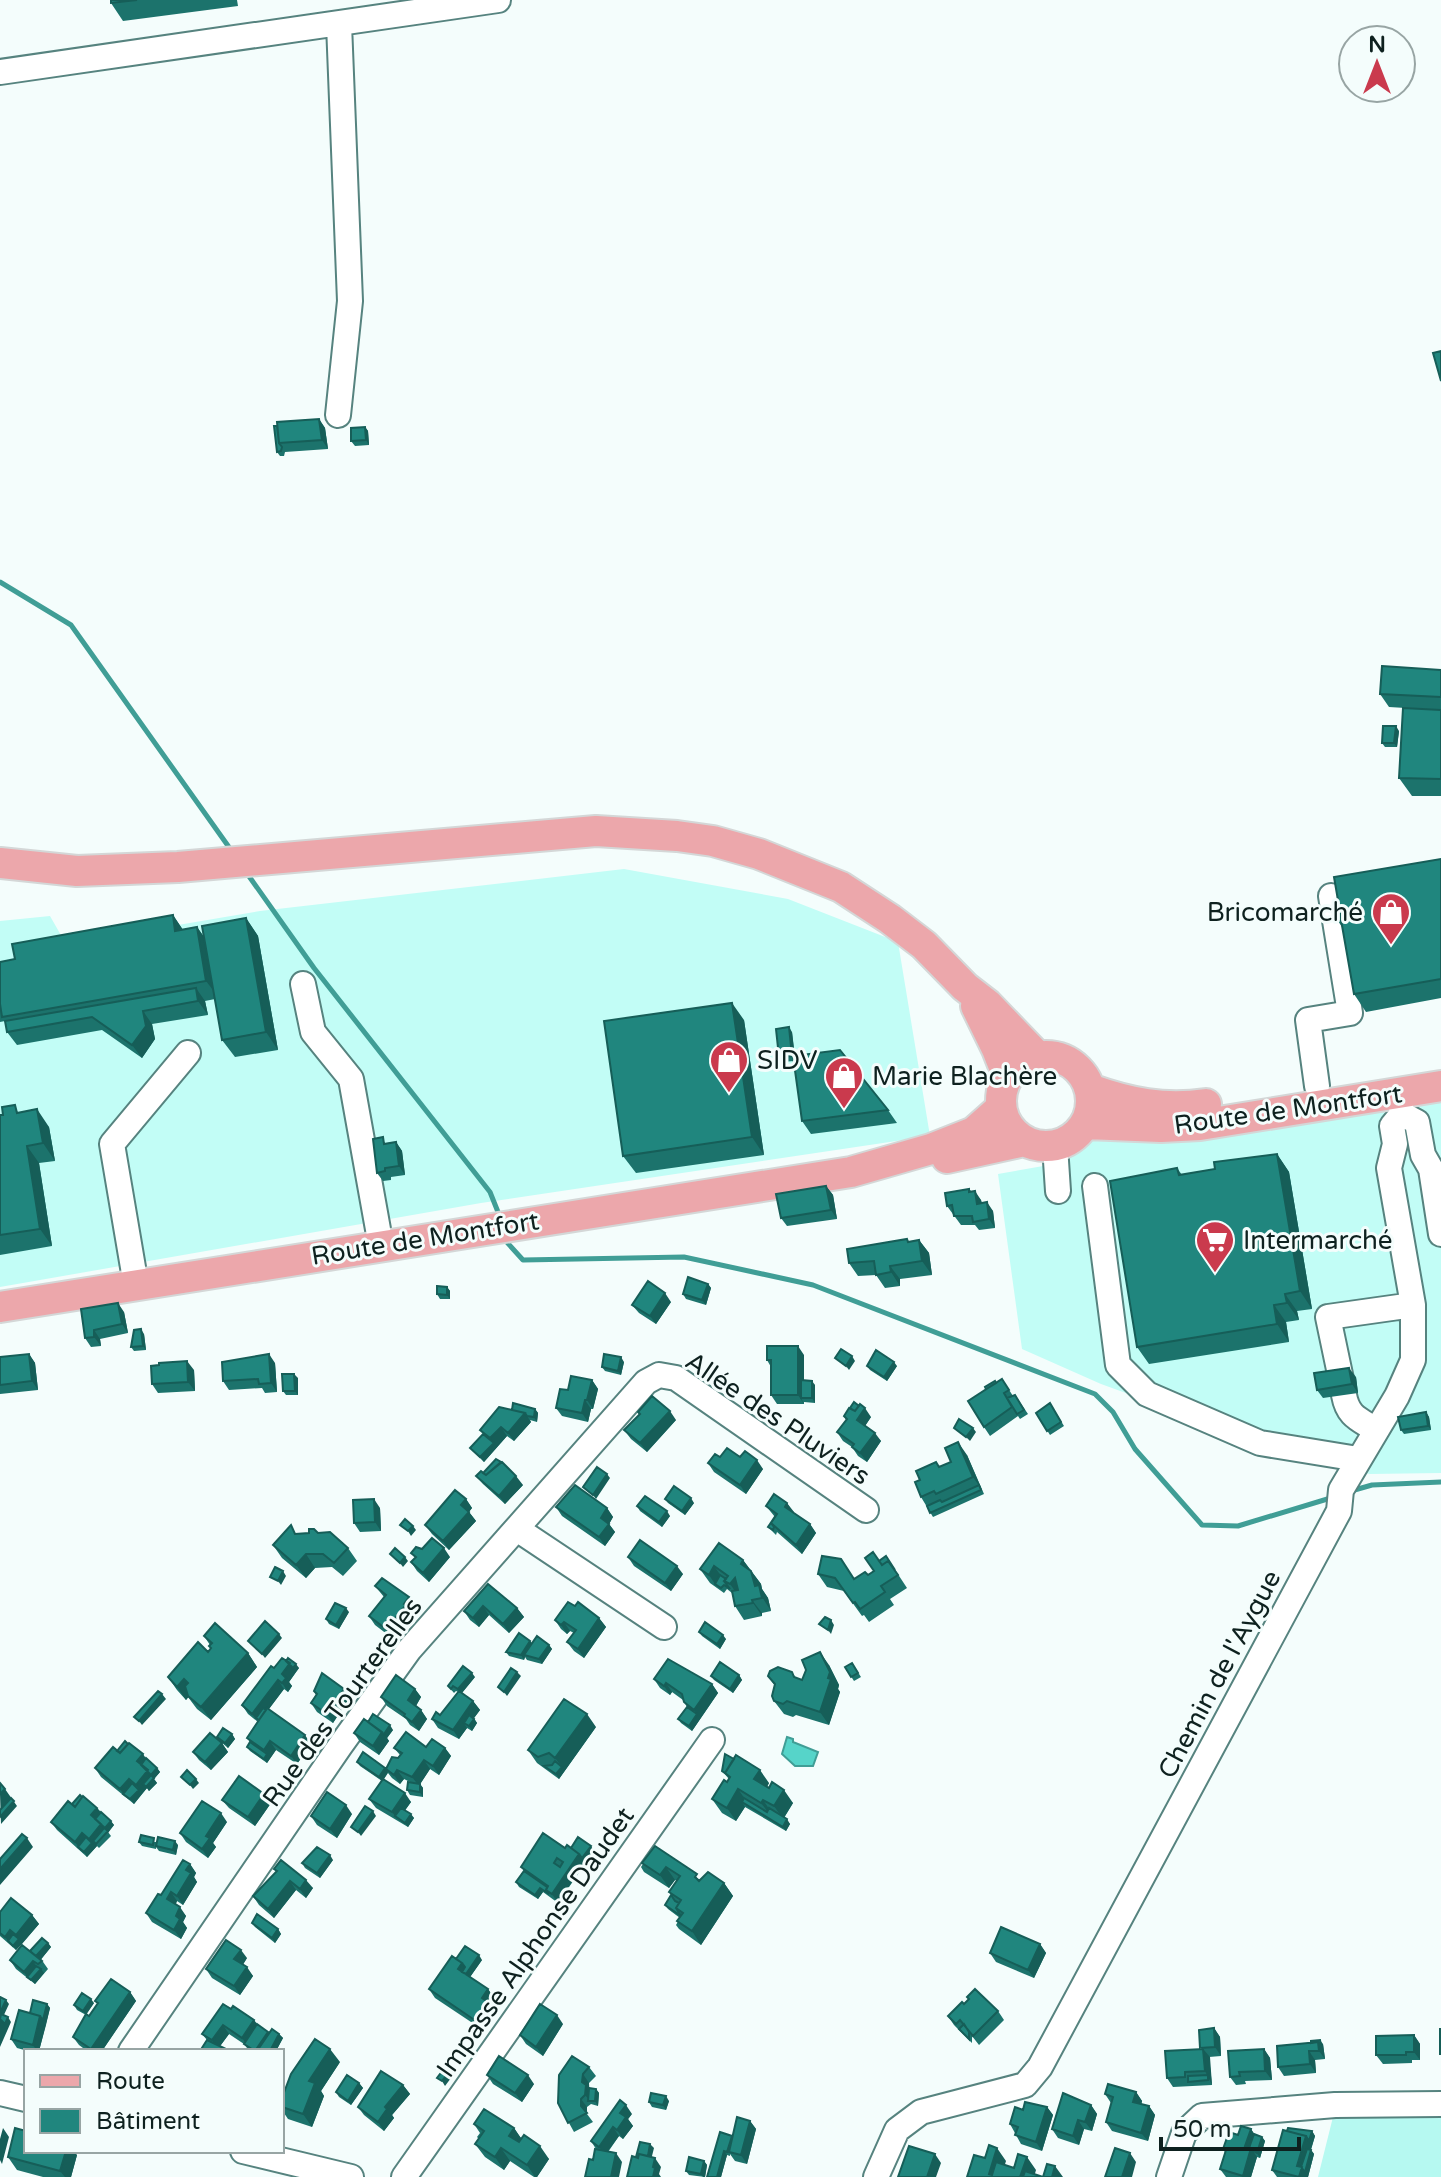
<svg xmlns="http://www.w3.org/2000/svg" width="1441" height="2177" viewBox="0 0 1441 2177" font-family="'Varela Round',sans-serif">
	<rect width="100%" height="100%" fill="#f4fdfc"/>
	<path fill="#c2fdf6" d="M 624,869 L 788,899 L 898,942 L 930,1136 L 481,1203 L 0,1287 L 0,921 L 50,916 L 66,944 L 260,911 Z
		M 1441,1102 L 1441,1473 L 1370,1474 L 1333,1468 L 1101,1384 L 1022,1349 L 998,1174 L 1066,1162 L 1083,1144 L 1105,1136 L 1175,1138 Z"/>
	<path fill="#b6f9f1" d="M 1441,2108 L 1441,2177 L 1318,2177 L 1334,2113 Z"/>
	<path fill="#56d4c9" stroke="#409e96" stroke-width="2" d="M 787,1737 L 793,1739 L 793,1742 L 818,1752 L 813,1766 L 795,1766 L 782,1754 Z"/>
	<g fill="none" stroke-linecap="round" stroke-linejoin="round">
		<path stroke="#409e96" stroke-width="5" d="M 0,582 L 71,625 L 231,850
			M 246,872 L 314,968 L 490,1192 L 500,1217
			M 504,1239 L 523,1260 L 684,1257 L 813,1285 L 1095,1394 L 1113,1412 L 1135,1449 L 1202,1525 L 1238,1526 L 1334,1497
			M 1351,1491 L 1372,1485 L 1441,1482"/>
		<defs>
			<path id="minor" d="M 0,72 L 498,0
				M 338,415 L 350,301 L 339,24
				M 303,984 L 313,1032 L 351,1079 L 381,1246
				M 1317,1086 L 1308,1020 L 1350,1013 L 1331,896
				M 1402,1114 L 1417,1122 L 1423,1155 L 1431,1169 L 1441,1234
				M 1055,1146 L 1058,1191
				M 1095,1186 L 1118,1365 L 1147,1394 L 1260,1443 L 1358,1459
				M 136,1285 L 112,1144 L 188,1053
				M 1341,1379 L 1328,1317 L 1413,1305
				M 1344,1395 C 1348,1417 1359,1419 1376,1430
				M 517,1529 L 664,1627
				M 131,2051 L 340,1746 L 409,1650 L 646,1382 L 659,1375 L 676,1378 L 866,1510
				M 0,2093 L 26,2099
				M 243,2151 L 351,2177
				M 404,2177 L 712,1740
				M 876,2177 L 897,2130 L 921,2112 L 1025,2085 L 1040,2067 L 1339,1511 L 1341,1490 L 1397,1396 L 1413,1360 L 1413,1305 L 1389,1168 L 1395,1144 L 1392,1126 L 1402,1114 L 1399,1093
				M 1169,2177 L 1184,2133 L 1202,2116 L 1335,2105 L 1441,2104"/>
			<path id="major" d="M 0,863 L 77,871 L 178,867 L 596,831 L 677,836 L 713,841 L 759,854 L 841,887 L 890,919 L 924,945 L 965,987 L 987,1004 L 1038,1057
				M 976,1006 L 997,1049 L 1008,1077
				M1001 1101a45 45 0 1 1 90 0a45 45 0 1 1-90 0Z
				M 1090,1089 C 1129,1103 1164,1110 1206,1104
				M 1086,1124 L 1161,1127 L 1200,1125 L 1441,1086
				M 947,1158 L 1024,1141
				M 0,1307 L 851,1172 L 931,1149 L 974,1132 L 1001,1108"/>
		</defs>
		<use href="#minor" stroke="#56837f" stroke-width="28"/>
		<use href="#major" stroke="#d4d7d7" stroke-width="34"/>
		<use href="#minor" stroke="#fff" stroke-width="24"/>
		<use href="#major" stroke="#eca7ab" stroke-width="30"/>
	</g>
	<path fill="#1c736c" d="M 111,0 L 237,0 L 238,6 L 123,21 L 111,3 Z
		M 319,419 L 325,428 L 328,449 L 285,452 L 284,456 L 280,456 L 277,452 L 274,426 Z
		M 365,427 L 368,431 L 369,445 L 355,446 L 351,441 Z
		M 1441,670 L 1441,796 L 1412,796 L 1399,778 L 1422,709 L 1389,707 L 1380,694 Z
		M 1399,731 L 1397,747 L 1385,747 L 1382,743 Z
		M 1441,859 L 1441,998 L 1366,1012 L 1354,994 L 1342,927 L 1334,915 Z
		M 173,915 L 183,930 L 197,927 L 204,937 L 246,918 L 258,936 L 278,1050 L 235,1057 L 222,1040 L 215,999 L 205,1001 L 208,1015 L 152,1024 L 155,1039 L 142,1058 L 102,1030 L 17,1045 L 7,1032 L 5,1021 L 0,1022 L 0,962 L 15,959 Z
		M 744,1020 L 764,1155 L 636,1173 L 623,1156 Z
		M 792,1032 L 795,1056 L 888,1110 L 897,1123 L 811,1134 L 802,1121 L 794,1061 L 782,1062 L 779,1057 Z
		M 21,1112 L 49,1127 L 55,1161 L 39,1163 L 52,1246 L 0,1255 L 0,1115 Z
		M 396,1142 L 402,1151 L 405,1175 L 391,1177 L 391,1180 L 383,1181 L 377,1173 L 387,1143 Z
		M 1277,1154 L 1289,1172 L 1312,1309 L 1297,1311 L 1299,1320 L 1286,1322 L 1289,1342 L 1149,1364 L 1137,1347 L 1177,1168 L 1182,1175 L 1215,1169 Z
		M 826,1186 L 833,1195 L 837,1219 L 787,1226 L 781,1218 Z
		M 969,1189 L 981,1200 L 982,1203 L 993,1211 L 995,1228 L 979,1230 L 975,1225 L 961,1225 L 947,1206 Z
		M 907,1239 L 909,1242 L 919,1240 L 929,1253 L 932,1275 L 900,1279 L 900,1286 L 885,1288 L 876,1275 L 858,1276 L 849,1263 Z
		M 708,1284 L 711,1288 L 706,1305 L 686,1299 L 683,1294 Z
		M 447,1287 L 450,1291 L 450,1299 L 440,1299 L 437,1294 Z
		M 671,1302 L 656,1324 L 639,1313 L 632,1305 Z
		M 81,1309 L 124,1312 L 128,1333 L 100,1339 L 101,1346 L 91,1347 L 85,1338 Z
		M 144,1334 L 146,1350 L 134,1351 L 131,1347 Z
		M 29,1354 L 35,1363 L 38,1390 L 0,1394 L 0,1357 Z
		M 804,1355 L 804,1381 L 815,1385 L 815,1403 L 804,1402 L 804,1404 L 777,1404 L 771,1395 L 771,1367 L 767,1360 Z
		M 624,1362 L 621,1375 L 605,1371 L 602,1367 Z
		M 275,1363 L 277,1392 L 265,1393 L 262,1388 L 229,1390 L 223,1381 Z
		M 867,1366 L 897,1366 L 887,1381 L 870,1370 Z
		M 194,1370 L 195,1391 L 158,1393 L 152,1384 Z
		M 1356,1377 L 1358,1393 L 1323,1398 L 1317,1390 Z
		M 298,1378 L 298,1395 L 286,1395 L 283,1391 Z
		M 1002,1379 L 1013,1396 L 1015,1395 L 1028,1414 L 1020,1419 L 1018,1416 L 990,1436 L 984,1427 L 996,1383 Z
		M 592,1380 L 598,1389 L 593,1409 L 591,1409 L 588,1422 L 562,1416 L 556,1408 L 568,1390 Z
		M 1050,1403 L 1064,1426 L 1050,1435 L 1036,1413 Z
		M 535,1409 L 538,1413 L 537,1422 L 530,1420 L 531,1422 L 514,1441 L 507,1436 L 484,1462 L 470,1448 L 483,1434 L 480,1430 L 512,1410 Z
		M 638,1412 L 676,1420 L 647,1452 L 631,1439 L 624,1430 L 639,1415 Z
		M 1426,1412 L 1429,1417 L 1431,1430 L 1404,1434 L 1401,1430 Z
		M 844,1416 L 871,1417 L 865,1426 L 881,1441 L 867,1462 L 858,1456 L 852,1447 L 843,1441 L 837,1432 L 846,1420 Z
		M 967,1455 L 984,1494 L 933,1517 L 921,1497 L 940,1467 Z
		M 719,1457 L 740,1457 L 763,1469 L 746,1494 L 714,1472 L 708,1463 Z
		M 483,1473 L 523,1485 L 505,1504 L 483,1484 L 476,1476 Z
		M 466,1499 L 472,1508 L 469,1512 L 476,1521 L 449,1550 L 432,1534 L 425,1525 Z
		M 665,1499 L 694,1503 L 685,1515 L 668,1503 Z
		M 787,1503 L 793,1513 L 810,1524 L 816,1533 L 802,1554 L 777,1532 L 776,1535 L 768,1527 L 775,1517 L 766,1506 Z
		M 637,1506 L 670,1516 L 662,1527 L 640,1511 Z
		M 556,1507 L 607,1508 L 613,1517 L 609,1524 L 615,1532 L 605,1546 L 562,1516 Z
		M 380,1508 L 381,1531 L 360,1532 L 354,1523 Z
		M 309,1533 L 318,1533 L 348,1548 L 357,1561 L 343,1576 L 332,1567 L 315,1568 L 306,1578 L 282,1558 L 273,1545 L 297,1534 Z
		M 411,1553 L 450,1557 L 429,1582 L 417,1571 L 411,1562 L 415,1558 Z
		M 886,1556 L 907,1588 L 890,1599 L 894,1605 L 869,1622 L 864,1615 L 862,1616 L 844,1591 L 827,1587 L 818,1574 L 854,1579 L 868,1575 L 874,1571 L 879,1561 Z
		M 628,1557 L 683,1574 L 671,1591 L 634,1566 Z
		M 743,1560 L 761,1584 L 762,1589 L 768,1598 L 771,1611 L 762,1613 L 762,1616 L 744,1620 L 735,1606 L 732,1593 L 727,1589 L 724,1593 L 710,1583 L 700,1569 Z
		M 488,1584 L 517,1608 L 524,1617 L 509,1633 L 489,1615 L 479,1627 L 470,1620 L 464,1611 Z
		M 375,1586 L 415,1606 L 410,1612 L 412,1614 L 392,1638 L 375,1625 L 369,1616 L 384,1597 Z
		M 575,1606 L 599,1618 L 606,1627 L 584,1658 L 574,1651 L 567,1642 L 574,1633 L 570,1631 L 567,1634 L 561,1629 L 555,1620 Z
		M 349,1612 L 339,1629 L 329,1624 L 326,1619 Z
		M 699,1632 L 726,1639 L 720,1649 L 702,1636 Z
		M 204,1636 L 248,1653 L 257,1667 L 211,1720 L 197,1709 L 188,1697 L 186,1700 L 177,1690 L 168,1677 L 208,1652 L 211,1648 L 210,1645 Z
		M 530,1641 L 532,1643 L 549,1645 L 552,1649 L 542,1664 L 527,1660 L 525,1657 L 524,1660 L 509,1656 L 506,1652 Z
		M 282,1658 L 299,1668 L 289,1682 L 292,1686 L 288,1692 L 284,1689 L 268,1710 L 311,1744 L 297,1764 L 276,1750 L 267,1763 L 250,1751 L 247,1747 L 250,1742 L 247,1738 L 258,1722 L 248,1714 L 242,1705 Z
		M 852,1663 L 861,1677 L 854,1681 L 845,1667 Z
		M 829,1665 L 839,1685 L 838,1689 L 840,1692 L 829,1725 L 796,1715 L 793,1717 L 784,1714 L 774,1701 L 775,1686 L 768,1676 L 792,1672 L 796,1678 L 802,1680 Z
		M 739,1675 L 742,1680 L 733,1693 L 714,1680 L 711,1676 Z
		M 475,1677 L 462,1693 L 473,1701 L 480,1710 L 474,1718 L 477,1723 L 472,1731 L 467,1728 L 459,1739 L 438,1728 L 432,1719 L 440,1715 L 458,1692 L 456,1691 L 454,1693 L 448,1686 Z
		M 654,1679 L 712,1684 L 718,1693 L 692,1731 L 681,1723 L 678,1719 L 687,1707 L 683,1700 L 672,1692 L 670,1695 L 660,1688 Z
		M 344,1689 L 350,1697 L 333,1723 L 317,1712 L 311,1703 L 316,1695 L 314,1691 Z
		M 415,1689 L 421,1697 L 416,1706 L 421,1710 L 427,1719 L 419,1731 L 410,1725 L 406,1719 L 387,1706 L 381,1697 Z
		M 368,1722 L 393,1730 L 387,1738 L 389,1741 L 379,1755 L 360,1742 L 354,1733 Z
		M 596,1727 L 559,1779 L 537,1763 L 528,1750 Z
		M 232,1734 L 235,1739 L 228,1748 L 221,1742 L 228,1752 L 211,1770 L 199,1760 L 193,1752 L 220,1741 L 217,1737 Z
		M 394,1748 L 445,1748 L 451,1756 L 439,1775 L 430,1769 L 420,1784 L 423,1788 L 423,1797 L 410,1795 L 407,1790 L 412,1783 L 404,1779 L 400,1784 L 392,1778 L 388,1773 L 384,1779 L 411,1802 L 405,1810 L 414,1818 L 408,1827 L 376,1808 L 369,1799 L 382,1781 L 360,1766 L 357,1762 L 386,1769 L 400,1755 Z
		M 117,1751 L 146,1758 L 157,1768 L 160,1772 L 154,1779 L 157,1783 L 149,1791 L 147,1788 L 134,1804 L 101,1777 L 95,1768 Z
		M 722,1771 L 769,1783 L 767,1787 L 793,1803 L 784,1818 L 790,1824 L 786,1831 L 745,1807 L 736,1821 L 722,1813 L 712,1799 L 729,1779 Z
		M 222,1800 L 271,1803 L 255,1826 L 229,1808 Z
		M 97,1808 L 114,1825 L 108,1832 L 111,1836 L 99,1848 L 97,1846 L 87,1857 L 57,1830 L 51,1822 Z
		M 352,1814 L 337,1838 L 317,1825 L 311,1816 Z
		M 227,1822 L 213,1843 L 216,1847 L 208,1858 L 186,1842 L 180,1833 Z
		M 139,1842 L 157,1842 L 178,1845 L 176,1855 L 159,1851 L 156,1847 L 156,1849 L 142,1846 Z
		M 655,1846 L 700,1880 L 724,1883 L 733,1896 L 701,1945 L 679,1929 L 676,1925 L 680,1918 L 668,1909 L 665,1905 L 671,1895 L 669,1892 L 677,1881 L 675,1880 L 669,1888 L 644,1872 L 641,1867 Z
		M 565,1848 L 594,1851 L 558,1903 L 543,1892 L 538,1899 L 519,1887 L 516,1882 L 524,1871 L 521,1867 Z
		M 333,1860 L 320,1878 L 305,1868 L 302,1863 Z
		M 190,1864 L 196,1873 L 194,1877 L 197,1882 L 183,1905 L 177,1901 L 176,1904 L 186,1916 L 183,1922 L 187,1928 L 181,1939 L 152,1922 L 146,1913 Z
		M 274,1869 L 313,1888 L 306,1898 L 296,1890 L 274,1918 L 259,1905 L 253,1896 L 276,1872 Z
		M 0,1912 L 32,1915 L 39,1924 L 16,1950 L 0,1936 Z
		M 252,1923 L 278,1929 L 281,1934 L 275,1943 L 255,1927 Z
		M 48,1943 L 51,1947 L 41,1959 L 48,1969 L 35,1984 L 16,1969 L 10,1960 Z
		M 1040,1944 L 1046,1953 L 1034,1978 L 996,1962 L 990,1953 Z
		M 247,1958 L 243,1964 L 253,1976 L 240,1995 L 212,1978 L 206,1969 Z
		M 456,1959 L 482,1960 L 470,1977 L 488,1989 L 494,1998 L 490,2004 L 496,2012 L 483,2030 L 435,1998 L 429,1989 Z
		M 130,1992 L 136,2001 L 102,2051 L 87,2051 L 79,2045 L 73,2037 L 86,2015 L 77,2010 L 74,2005 L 94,2003 L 86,2014 L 89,2016 L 98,2004 L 95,2001 Z
		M 47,2004 L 50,2008 L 39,2051 L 28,2051 L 17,2048 L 11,2039 L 30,2013 Z
		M 223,2004 L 254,2020 L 257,2024 L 269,2034 L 279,2034 L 283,2038 L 276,2051 L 251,2051 L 247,2048 L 244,2044 L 229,2034 L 220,2046 L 207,2040 L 202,2034 Z
		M 964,2004 L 998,2011 L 1004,2020 L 979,2045 L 972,2036 L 972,2043 L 954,2025 L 948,2016 Z
		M 563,2024 L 543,2056 L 526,2044 L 520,2035 Z
		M 1214,2028 L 1220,2037 L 1221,2056 L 1209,2057 L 1212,2085 L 1173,2087 L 1167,2078 L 1201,2049 Z
		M 1414,2035 L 1420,2044 L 1420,2060 L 1412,2060 L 1412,2063 L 1383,2064 L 1376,2055 Z
		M 1323,2044 L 1325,2059 L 1315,2060 L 1316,2073 L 1284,2076 L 1278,2067 Z
		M 1264,2049 L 1270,2058 L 1272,2080 L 1245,2081 L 1246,2084 L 1236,2085 L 1230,2077 Z
		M 340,2062 L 321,2091 L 324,2096 L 312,2127 L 288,2119 L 282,2110 L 282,2098 Z
		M 589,2067 L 596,2076 L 589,2083 L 589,2090 L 596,2089 L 599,2093 L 598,2106 L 591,2104 L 587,2107 L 587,2114 L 593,2122 L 574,2132 L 558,2103 Z
		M 487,2075 L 534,2084 L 522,2102 L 493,2084 Z
		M 359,2083 L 363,2088 L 351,2105 L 339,2097 L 336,2092 Z
		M 403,2085 L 410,2094 L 392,2115 L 394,2118 L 384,2131 L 364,2115 L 358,2107 Z
		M 1136,2092 L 1142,2101 L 1141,2104 L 1149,2106 L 1155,2115 L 1148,2141 L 1112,2131 L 1106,2122 L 1111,2103 L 1105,2094 Z
		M 669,2101 L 666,2110 L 652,2107 L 649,2102 Z
		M 1091,2105 L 1097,2114 L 1092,2131 L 1084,2129 L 1079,2145 L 1058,2138 L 1052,2129 Z
		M 1047,2107 L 1053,2115 L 1042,2151 L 1021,2144 L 1010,2124 L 1023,2110 Z
		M 632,2114 L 628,2119 L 633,2126 L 623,2139 L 619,2136 L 608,2152 L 622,2162 L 593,2160 L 596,2149 L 591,2141 Z
		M 750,2121 L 756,2129 L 747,2164 L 735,2161 L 730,2154 L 730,2156 L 727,2155 L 721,2177 L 707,2177 L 732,2136 Z
		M 474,2124 L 514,2128 L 520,2137 L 549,2159 L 537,2177 L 534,2177 L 510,2161 L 504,2170 L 485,2157 L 475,2144 L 479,2139 L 477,2137 L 480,2133 Z
		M 1251,2129 L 1254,2134 L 1262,2137 L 1265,2141 L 1260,2158 L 1257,2157 L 1251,2177 L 1226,2177 L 1220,2169 L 1225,2152 L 1223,2149 L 1238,2135 Z
		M 1287,2131 L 1312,2131 L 1315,2136 L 1311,2150 L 1314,2154 L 1308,2177 L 1277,2177 L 1272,2170 Z
		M 77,2155 L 71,2177 L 43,2177 L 17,2170 L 8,2157 Z
		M 704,2161 L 707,2165 L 705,2177 L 689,2175 L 686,2171 Z"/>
	<path fill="#165e58" d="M 319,419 L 325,428 L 328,449 L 322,440 Z
		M 365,427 L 368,431 L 369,445 L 366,440 Z
		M 1396,726 L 1399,731 L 1397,747 L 1394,743 Z
		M 173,915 L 185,933 L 175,931 Z
		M 246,918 L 258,936 L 278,1050 L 266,1032 Z
		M 197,927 L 209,944 L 216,994 L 206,981 Z
		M 196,988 L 205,1001 L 208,1015 L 198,1001 Z
		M 732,1003 L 744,1020 L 764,1155 L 752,1137 Z
		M 143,1011 L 152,1024 L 155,1039 L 142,1058 L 132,1045 Z
		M 789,1027 L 792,1032 L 795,1060 L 792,1056 Z
		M 37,1109 L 49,1127 L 55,1161 L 43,1143 Z
		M 396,1142 L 402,1151 L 405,1175 L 399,1166 Z
		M 27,1146 L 39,1163 L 52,1246 L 40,1229 Z
		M 1277,1154 L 1289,1172 L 1312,1309 L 1300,1291 Z
		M 826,1186 L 833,1195 L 837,1219 L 831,1210 Z
		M 975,1191 L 981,1200 L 983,1213 L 977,1204 Z
		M 987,1202 L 993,1211 L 995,1228 L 989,1219 Z
		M 919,1240 L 929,1253 L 932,1275 L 922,1261 Z
		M 890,1266 L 900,1279 L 900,1286 L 891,1272 Z
		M 708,1284 L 711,1288 L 706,1305 L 702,1300 Z
		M 447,1287 L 450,1291 L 450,1299 L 447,1295 Z
		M 665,1293 L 671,1302 L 656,1324 L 650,1316 Z
		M 1285,1294 L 1297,1311 L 1299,1320 L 1287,1303 Z
		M 118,1303 L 124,1312 L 128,1333 L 122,1324 Z
		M 1274,1305 L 1286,1322 L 1289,1342 L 1277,1324 Z
		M 141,1329 L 144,1334 L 146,1350 L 143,1346 Z
		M 94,1330 L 100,1339 L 101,1346 L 94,1337 Z
		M 798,1346 L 804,1355 L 804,1398 L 801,1398 L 804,1404 L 798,1395 Z
		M 29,1354 L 35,1363 L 38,1390 L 32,1381 Z
		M 269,1354 L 275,1363 L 277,1392 L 271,1383 Z
		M 852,1356 L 855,1361 L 849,1370 L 846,1366 Z
		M 621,1357 L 624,1362 L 621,1375 L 618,1371 Z
		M 187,1361 L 194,1370 L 195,1391 L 188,1382 Z
		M 894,1362 L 897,1366 L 887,1381 L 884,1377 Z
		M 1349,1368 L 1356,1377 L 1358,1393 L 1352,1384 Z
		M 294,1374 L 298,1378 L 298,1395 L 295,1391 Z
		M 592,1380 L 598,1389 L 593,1409 L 587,1400 Z
		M 812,1381 L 815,1385 L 815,1403 L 812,1398 Z
		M 585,1400 L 591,1409 L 588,1422 L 582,1413 Z
		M 865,1408 L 871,1417 L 863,1429 L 857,1420 Z
		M 535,1409 L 538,1413 L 537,1422 L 534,1417 Z
		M 670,1411 L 676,1420 L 647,1452 L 640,1443 Z
		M 1426,1412 L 1429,1417 L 1431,1430 L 1428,1426 Z
		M 525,1413 L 531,1422 L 514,1441 L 508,1433 Z
		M 501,1427 L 507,1436 L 484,1462 L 480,1457 L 493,1443 L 490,1438 Z
		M 973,1428 L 976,1432 L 970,1441 L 966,1437 Z
		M 875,1433 L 881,1441 L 867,1462 L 860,1453 Z
		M 958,1442 L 967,1455 L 982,1490 L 973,1477 Z
		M 757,1460 L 763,1469 L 746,1494 L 740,1485 Z
		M 607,1474 L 610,1478 L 596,1499 L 593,1495 Z
		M 516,1476 L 523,1485 L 505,1504 L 499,1496 Z
		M 691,1498 L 694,1503 L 685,1515 L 682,1511 Z
		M 374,1499 L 380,1508 L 381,1531 L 375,1522 Z
		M 466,1499 L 472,1508 L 467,1514 L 461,1505 Z
		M 787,1503 L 794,1512 L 791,1516 L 785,1507 Z
		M 607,1508 L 613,1517 L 608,1526 L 609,1524 L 615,1532 L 605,1546 L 599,1537 L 601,1518 Z
		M 667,1511 L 670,1516 L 662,1527 L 659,1522 Z
		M 469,1512 L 476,1521 L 449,1550 L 443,1541 Z
		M 810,1524 L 816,1533 L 802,1554 L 796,1545 Z
		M 413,1526 L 416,1530 L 411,1536 L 408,1531 Z
		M 444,1548 L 450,1557 L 429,1582 L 423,1573 Z
		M 306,1554 L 315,1568 L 306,1578 L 296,1565 Z
		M 405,1557 L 408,1561 L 403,1567 L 400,1563 Z
		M 743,1560 L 761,1584 L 762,1589 L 768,1598 L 771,1611 L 741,1564 Z
		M 677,1566 L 683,1574 L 671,1591 L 665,1583 Z
		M 714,1566 L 724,1580 L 715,1584 L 709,1575 Z
		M 283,1571 L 286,1576 L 281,1585 L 278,1581 Z
		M 735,1578 L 740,1598 L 730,1584 Z
		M 409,1597 L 415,1606 L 410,1612 L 412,1614 L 392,1638 L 386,1629 Z
		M 752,1600 L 762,1613 L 762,1616 L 753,1603 Z
		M 483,1606 L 489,1615 L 479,1627 L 473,1618 Z
		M 346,1608 L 349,1612 L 339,1629 L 336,1625 Z
		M 517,1608 L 524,1617 L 509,1633 L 503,1624 Z
		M 599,1618 L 606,1627 L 584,1658 L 578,1649 Z
		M 831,1620 L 834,1625 L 831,1634 L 828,1630 Z
		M 564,1622 L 570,1631 L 567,1634 L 561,1625 Z
		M 279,1634 L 282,1638 L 265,1658 L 262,1654 Z
		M 723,1635 L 726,1639 L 720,1649 L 717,1644 Z
		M 530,1641 L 533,1645 L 524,1655 L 525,1657 L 524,1660 L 521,1655 Z
		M 549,1645 L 552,1649 L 542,1664 L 539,1659 Z
		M 820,1652 L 829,1665 L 839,1685 L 838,1689 L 840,1692 L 829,1725 L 820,1712 L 828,1678 Z
		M 248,1653 L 257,1667 L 211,1720 L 201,1707 Z
		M 290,1663 L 296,1672 L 289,1682 L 292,1686 L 288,1692 L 282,1683 L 282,1674 Z
		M 296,1664 L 299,1668 L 296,1672 L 293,1668 Z
		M 517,1672 L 521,1676 L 507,1696 L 504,1692 Z
		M 472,1673 L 475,1677 L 461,1694 L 458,1689 Z
		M 739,1675 L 742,1680 L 733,1693 L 730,1689 Z
		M 184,1679 L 193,1692 L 186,1700 L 177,1687 Z
		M 278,1680 L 284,1689 L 260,1721 L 256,1718 L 259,1723 L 252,1714 Z
		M 666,1683 L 672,1692 L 670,1695 L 664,1686 Z
		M 712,1684 L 718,1693 L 692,1731 L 689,1726 L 697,1714 L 694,1710 Z
		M 344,1689 L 350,1697 L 333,1723 L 327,1714 Z
		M 415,1689 L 421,1697 L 414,1709 L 408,1700 Z
		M 162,1694 L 166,1699 L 142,1725 L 139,1721 Z
		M 473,1701 L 480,1710 L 468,1726 L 464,1723 L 467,1728 L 459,1739 L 453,1730 Z
		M 421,1710 L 427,1719 L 419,1731 L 412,1722 Z
		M 587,1714 L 596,1727 L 559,1779 L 556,1774 L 562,1767 L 555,1758 Z
		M 474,1719 L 477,1723 L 472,1731 L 469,1726 Z
		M 390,1725 L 393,1730 L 387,1738 L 389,1741 L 379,1755 L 373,1746 L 382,1732 Z
		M 232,1734 L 235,1739 L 228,1748 L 225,1743 Z
		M 305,1735 L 311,1744 L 297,1764 L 291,1756 Z
		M 270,1741 L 276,1750 L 267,1763 L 264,1759 L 267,1754 L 264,1750 Z
		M 222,1743 L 228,1752 L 211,1770 L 205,1762 Z
		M 445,1748 L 451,1756 L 439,1775 L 433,1766 Z
		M 143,1754 L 149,1763 L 144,1769 L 137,1761 Z
		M 424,1760 L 430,1769 L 419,1786 L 412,1777 Z
		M 157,1768 L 160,1772 L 154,1779 L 157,1783 L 149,1791 L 147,1788 L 142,1794 L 136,1785 L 148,1770 L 151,1775 Z
		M 385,1768 L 388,1772 L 382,1782 L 379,1777 Z
		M 397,1770 L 404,1779 L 400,1784 L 394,1775 Z
		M 760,1770 L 769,1783 L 764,1792 L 754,1779 Z
		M 129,1779 L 135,1788 L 123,1794 L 126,1798 L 120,1789 Z
		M 196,1779 L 199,1783 L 193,1789 L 190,1785 Z
		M 420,1784 L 423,1788 L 423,1797 L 420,1792 Z
		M 5,1789 L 17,1806 L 1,1824 L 0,1794 Z
		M 738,1789 L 747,1802 L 742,1802 L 745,1807 L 736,1821 L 727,1808 Z
		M 139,1790 L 142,1794 L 134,1804 L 130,1799 Z
		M 784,1790 L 793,1803 L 783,1819 L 774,1806 Z
		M 405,1793 L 411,1802 L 399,1819 L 395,1816 L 392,1812 Z
		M 264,1794 L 271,1803 L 255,1826 L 248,1817 Z
		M 763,1800 L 772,1813 L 771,1816 L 761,1803 Z
		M 346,1805 L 352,1814 L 337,1838 L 330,1829 Z
		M 97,1808 L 104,1817 L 98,1823 L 91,1815 Z
		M 373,1811 L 376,1816 L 361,1836 L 358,1832 Z
		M 221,1813 L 227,1822 L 213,1843 L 216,1847 L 208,1858 L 202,1849 L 206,1836 Z
		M 411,1814 L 414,1818 L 408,1827 L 405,1823 Z
		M 787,1819 L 790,1824 L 786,1831 L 783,1827 Z
		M 111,1821 L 114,1825 L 108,1833 L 105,1828 Z
		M 101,1824 L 107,1832 L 93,1841 L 97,1846 L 87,1857 L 84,1852 L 92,1843 L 89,1839 Z
		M 82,1833 L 89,1842 L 78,1847 L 81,1851 L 75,1842 Z
		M 27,1838 L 33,1847 L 0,1885 L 0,1869 Z
		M 175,1841 L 178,1845 L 176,1855 L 173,1850 Z
		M 591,1846 L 594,1851 L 585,1862 L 582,1858 Z
		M 579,1854 L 585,1862 L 558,1903 L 552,1894 Z
		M 330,1855 L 333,1860 L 320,1878 L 317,1873 Z
		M 190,1864 L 196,1873 L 194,1877 L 197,1882 L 183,1905 L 177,1896 L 186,1870 Z
		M 666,1867 L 675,1880 L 669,1888 L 660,1875 Z
		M 306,1880 L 313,1888 L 306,1898 L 300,1889 Z
		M 290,1881 L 296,1890 L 274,1918 L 268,1909 Z
		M 724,1883 L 733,1896 L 701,1945 L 692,1931 Z
		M 540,1888 L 543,1892 L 538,1899 L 535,1895 Z
		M 171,1892 L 177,1901 L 173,1908 L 167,1899 Z
		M 180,1907 L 186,1916 L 183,1922 L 187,1928 L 181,1939 L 174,1930 L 176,1916 Z
		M 32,1915 L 39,1924 L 22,1944 L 16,1935 Z
		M 278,1929 L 281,1934 L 275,1943 L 272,1938 Z
		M 10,1930 L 16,1938 L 8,1941 L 5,1937 Z
		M 19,1939 L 22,1944 L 16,1950 L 13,1946 Z
		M 48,1943 L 51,1947 L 39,1962 L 35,1957 Z
		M 1040,1944 L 1046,1953 L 1034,1978 L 1028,1970 Z
		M 241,1950 L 247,1958 L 241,1968 L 234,1959 Z
		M 479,1955 L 482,1960 L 468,1980 L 458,1969 L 462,1963 Z
		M 33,1961 L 39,1970 L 27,1977 L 24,1972 Z
		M 247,1967 L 253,1976 L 240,1995 L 234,1986 Z
		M 41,1969 L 44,1973 L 35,1984 L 31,1980 Z
		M 488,1989 L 494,1998 L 490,2004 L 496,2012 L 483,2030 L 476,2021 L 482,1998 Z
		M 130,1992 L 136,2001 L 102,2051 L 92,2051 L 91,2049 Z
		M 91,1999 L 94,2003 L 86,2015 L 83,2011 Z
		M 6,2000 L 9,2004 L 3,2017 L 8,2017 L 11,2022 L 0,2047 L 0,2013 Z
		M 47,2004 L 50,2008 L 46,2025 L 43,2020 Z
		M 557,2015 L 563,2024 L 543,2056 L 536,2047 Z
		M 40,2016 L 46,2025 L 39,2051 L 37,2051 L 33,2045 Z
		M 254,2020 L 260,2029 L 248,2046 L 242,2038 Z
		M 223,2025 L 229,2034 L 218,2049 L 212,2040 Z
		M 1214,2028 L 1220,2037 L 1221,2056 L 1215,2047 Z
		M 279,2034 L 283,2038 L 276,2051 L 270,2051 Z
		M 1414,2035 L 1420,2044 L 1420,2060 L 1414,2052 Z
		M 1320,2040 L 1323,2044 L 1325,2059 L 1319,2051 L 1318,2042 Z
		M 330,2049 L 340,2062 L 321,2091 L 324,2096 L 312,2127 L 303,2114 L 309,2081 Z
		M 1203,2049 L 1210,2057 L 1212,2085 L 1205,2071 Z
		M 1264,2049 L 1270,2058 L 1272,2080 L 1265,2071 Z
		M 1309,2051 L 1315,2060 L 1316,2073 L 1310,2064 Z
		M 448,2073 L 451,2078 L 445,2086 L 442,2081 Z
		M 583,2074 L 589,2083 L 590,2101 L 585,2095 L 582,2082 Z
		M 528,2075 L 534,2084 L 522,2102 L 515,2093 Z
		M 359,2083 L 363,2088 L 351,2105 L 348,2101 Z
		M 403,2085 L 410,2094 L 392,2115 L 394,2118 L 384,2131 L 378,2122 L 385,2107 Z
		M 596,2089 L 599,2093 L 598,2106 L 595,2101 Z
		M 1136,2092 L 1142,2101 L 1140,2111 L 1133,2102 Z
		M 666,2096 L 669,2101 L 666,2110 L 663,2105 Z
		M 581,2099 L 587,2107 L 587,2114 L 581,2106 Z
		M 626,2105 L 632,2114 L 628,2119 L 633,2126 L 623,2139 L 617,2130 L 620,2113 Z
		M 1091,2105 L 1097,2114 L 1092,2131 L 1085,2122 Z
		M 1149,2106 L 1155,2115 L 1148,2141 L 1141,2133 Z
		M 1047,2107 L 1053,2115 L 1042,2151 L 1036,2142 Z
		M 1078,2120 L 1084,2129 L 1079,2145 L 1073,2136 Z
		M 750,2121 L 756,2129 L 747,2164 L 741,2155 Z
		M 613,2127 L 619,2136 L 605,2155 L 599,2147 Z
		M 3,2128 L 9,2137 L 2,2164 L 0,2160 L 0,2139 Z
		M 514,2128 L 523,2141 L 519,2147 L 509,2136 Z
		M 1251,2129 L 1257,2138 L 1253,2151 L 1257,2157 L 1251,2177 L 1244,2177 L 1243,2176 L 1245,2146 Z
		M 1312,2131 L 1315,2136 L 1304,2171 L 1311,2150 L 1314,2154 L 1308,2177 L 1299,2177 L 1297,2166 L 1306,2136 Z
		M 1262,2137 L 1265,2141 L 1260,2158 L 1257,2153 Z
		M 650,2144 L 654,2148 L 650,2164 L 647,2160 Z
		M 540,2146 L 549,2159 L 537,2177 L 535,2177 L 527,2165 Z
		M 501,2148 L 510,2161 L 504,2170 L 495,2157 Z
		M 997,2148 L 1006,2161 L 1001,2177 L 989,2174 Z
		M 66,2151 L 74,2151 L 77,2155 L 71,2177 L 65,2177 L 60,2171 Z
		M 724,2151 L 727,2155 L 721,2177 L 717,2177 Z
		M 616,2153 L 622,2162 L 619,2177 L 611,2177 Z
		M 1130,2153 L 1136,2162 L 1132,2177 L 1122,2177 Z
		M 935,2154 L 941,2163 L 936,2177 L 927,2177 Z
		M 1027,2157 L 1036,2170 L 1034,2177 L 1020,2177 Z
		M 655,2158 L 661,2167 L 659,2174 L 661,2177 L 653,2177 L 653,2167 Z
		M 704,2161 L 707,2165 L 705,2177 L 703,2177 L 701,2174 Z
		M 1055,2166 L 1063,2177 L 1052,2177 Z"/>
	<path fill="#20867e" stroke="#165e58" stroke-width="2" fill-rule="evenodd" d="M 111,0 L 137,0 L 111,3 Z
		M 1441,351 L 1441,381 L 1433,353 Z
		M 319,419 L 322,440 L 279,443 L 277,422 Z
		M 274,426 L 277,426 L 279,443 L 282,447 L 281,451 L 277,452 Z
		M 365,427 L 366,440 L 351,441 L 351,428 Z
		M 1382,666 L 1441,670 L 1441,697 L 1380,694 Z
		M 1403,708 L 1441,710 L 1441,779 L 1399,778 Z
		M 1383,726 L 1396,726 L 1394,743 L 1382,743 Z
		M 1441,859 L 1441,979 L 1354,994 L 1340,914 L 1334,915 L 1333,907 L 1339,906 L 1334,877 Z
		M 173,915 L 175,931 L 197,927 L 206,981 L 2,1017 L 0,1004 L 0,962 L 15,959 L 12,944 Z
		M 246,918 L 266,1032 L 222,1040 L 202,926 Z
		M 196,988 L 198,1001 L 143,1011 L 146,1026 L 132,1045 L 92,1017 L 7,1032 L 5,1021 Z
		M 732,1003 L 752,1137 L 623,1156 L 604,1021 Z
		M 789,1027 L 792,1056 L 779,1057 L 776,1029 Z
		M 840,1050 L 888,1110 L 802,1121 L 793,1056 Z
		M 15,1105 L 17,1113 L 37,1109 L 43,1143 L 27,1146 L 40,1229 L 0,1235 L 0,1115 L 3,1115 L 2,1107 Z
		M 383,1137 L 384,1144 L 396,1142 L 399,1166 L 385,1168 L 385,1171 L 377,1173 L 373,1139 Z
		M 1277,1154 L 1300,1291 L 1285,1294 L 1287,1303 L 1274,1305 L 1277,1324 L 1137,1347 L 1110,1181 L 1177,1168 L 1179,1175 L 1215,1169 L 1214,1162 Z
		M 826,1186 L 831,1210 L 781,1218 L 776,1194 Z
		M 969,1189 L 969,1192 L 975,1191 L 977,1204 L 987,1202 L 989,1219 L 973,1222 L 972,1216 L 954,1216 L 952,1205 L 947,1206 L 945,1193 Z
		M 907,1239 L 908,1242 L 919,1240 L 922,1261 L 890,1266 L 891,1272 L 876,1275 L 874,1261 L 849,1263 L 847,1249 Z
		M 688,1277 L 708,1284 L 702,1300 L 683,1294 Z
		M 648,1281 L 665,1293 L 650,1316 L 632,1305 Z
		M 437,1286 L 447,1287 L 447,1295 L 437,1294 Z
		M 118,1303 L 122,1324 L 94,1330 L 94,1337 L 85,1338 L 81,1309 Z
		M 141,1329 L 143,1346 L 131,1347 L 134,1330 Z
		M 767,1346 L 798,1346 L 798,1395 L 771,1395 L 771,1360 L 767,1360 Z
		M 841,1349 L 852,1356 L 846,1366 L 835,1358 Z
		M 876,1350 L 894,1362 L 884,1377 L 867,1366 Z
		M 29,1354 L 32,1381 L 0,1385 L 0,1357 Z
		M 269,1354 L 271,1383 L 259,1384 L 258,1379 L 223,1381 L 222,1362 Z
		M 604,1354 L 621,1357 L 618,1371 L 602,1367 Z
		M 187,1361 L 188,1382 L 152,1384 L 151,1366 L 159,1365 L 159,1363 Z
		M 1349,1368 L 1352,1384 L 1317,1390 L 1314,1373 Z
		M 282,1374 L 294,1374 L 295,1391 L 283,1391 Z
		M 571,1376 L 592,1380 L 587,1400 L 585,1400 L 582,1413 L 556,1408 L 560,1389 L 568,1390 Z
		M 1002,1379 L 1009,1390 L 1004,1393 L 1012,1407 L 984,1427 L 968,1401 Z
		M 801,1380 L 812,1381 L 812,1398 L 801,1398 Z
		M 995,1381 L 996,1383 L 986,1389 L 985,1387 Z
		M 1015,1395 L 1024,1410 L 1017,1414 L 1007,1398 Z
		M 652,1396 L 670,1411 L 640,1443 L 624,1430 L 640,1414 L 638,1412 Z
		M 854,1402 L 859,1406 L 855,1411 L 850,1408 Z
		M 513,1403 L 535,1409 L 534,1417 L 527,1416 L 525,1413 L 512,1410 Z
		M 1050,1403 L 1061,1422 L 1047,1431 L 1036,1413 Z
		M 860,1404 L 865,1408 L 857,1420 L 875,1433 L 860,1453 L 852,1447 L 854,1444 L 837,1432 L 847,1419 L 844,1416 L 849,1408 L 855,1411 Z
		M 499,1407 L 525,1413 L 508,1433 L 501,1427 L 490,1438 L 480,1430 Z
		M 1426,1412 L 1428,1426 L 1401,1430 L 1398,1417 Z
		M 959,1419 L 973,1428 L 966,1437 L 954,1428 Z
		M 483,1434 L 494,1443 L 480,1457 L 470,1448 Z
		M 958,1442 L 973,1477 L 936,1494 L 934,1491 L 921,1497 L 915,1482 L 920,1480 L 916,1471 L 936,1462 L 939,1467 L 951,1462 L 945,1448 Z
		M 727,1448 L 740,1457 L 745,1451 L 757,1460 L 740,1485 L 708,1463 L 715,1454 L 720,1457 Z
		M 496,1459 L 501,1462 L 486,1475 L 483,1473 Z
		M 502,1462 L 516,1476 L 499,1496 L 476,1476 L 481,1471 L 486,1475 Z
		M 597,1467 L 607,1474 L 593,1495 L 583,1487 Z
		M 575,1485 L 607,1508 L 601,1518 L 609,1524 L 599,1537 L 556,1507 Z
		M 979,1485 L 981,1490 L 930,1513 L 927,1506 L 940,1500 L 942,1502 Z
		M 674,1486 L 691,1498 L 682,1511 L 665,1499 Z
		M 455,1490 L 466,1499 L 461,1505 L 469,1512 L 443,1541 L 425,1525 Z
		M 774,1494 L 787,1503 L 785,1507 L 810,1524 L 796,1545 L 771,1523 L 777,1514 L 766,1506 Z
		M 645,1496 L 667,1511 L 659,1522 L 637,1506 Z
		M 374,1499 L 375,1522 L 354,1523 L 353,1500 Z
		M 776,1515 L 771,1523 L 774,1527 L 773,1530 L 768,1527 Z
		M 405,1519 L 413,1526 L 408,1531 L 400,1525 Z
		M 291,1525 L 295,1534 L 309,1533 L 309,1529 L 314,1529 L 318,1533 L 330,1532 L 348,1548 L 334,1563 L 323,1554 L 306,1554 L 296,1565 L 273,1545 Z
		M 432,1538 L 444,1548 L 423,1573 L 411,1562 L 416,1557 L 411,1553 L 416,1547 L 422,1549 Z
		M 640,1540 L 677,1566 L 665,1583 L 628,1557 Z
		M 719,1543 L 743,1560 L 741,1564 L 751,1571 L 755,1586 L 759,1585 L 762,1598 L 752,1600 L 753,1603 L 735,1606 L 732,1591 L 738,1590 L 735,1578 L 730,1584 L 724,1581 L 728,1576 L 714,1566 L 709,1575 L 700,1569 Z
		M 395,1548 L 405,1557 L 400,1563 L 390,1554 Z
		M 873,1552 L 882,1565 L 888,1561 L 898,1575 L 881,1586 L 885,1592 L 860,1609 L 855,1602 L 853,1603 L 835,1578 L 818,1574 L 822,1556 L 841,1559 L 854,1579 L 865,1572 L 868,1575 L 874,1571 L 865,1558 Z
		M 886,1556 L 895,1570 L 888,1561 L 882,1565 L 879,1561 Z
		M 275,1567 L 283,1571 L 278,1581 L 270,1577 Z
		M 720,1575 L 726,1579 L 724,1581 L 730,1589 L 724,1585 L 721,1588 L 715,1584 Z
		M 382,1578 L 409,1597 L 404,1604 L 406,1605 L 386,1629 L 369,1616 L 386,1595 L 375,1586 Z
		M 488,1584 L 517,1608 L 503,1624 L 483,1606 L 473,1618 L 464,1611 Z
		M 568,1602 L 575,1606 L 578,1602 L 599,1618 L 578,1649 L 567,1642 L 576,1630 L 564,1622 L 561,1625 L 555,1620 Z
		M 335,1603 L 346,1608 L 336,1625 L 326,1619 Z
		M 825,1617 L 831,1620 L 828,1630 L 819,1624 Z
		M 265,1621 L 279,1634 L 262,1654 L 248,1641 Z
		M 705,1622 L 723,1635 L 717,1644 L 699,1632 Z
		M 215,1623 L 248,1653 L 201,1707 L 188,1696 L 185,1686 L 188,1683 L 184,1679 L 177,1687 L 168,1677 L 198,1642 L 208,1652 L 211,1648 L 209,1646 L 212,1643 L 204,1636 Z
		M 519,1633 L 530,1641 L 521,1655 L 506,1652 Z
		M 537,1636 L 549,1645 L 539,1659 L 524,1655 Z
		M 820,1652 L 830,1672 L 828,1678 L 831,1679 L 820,1712 L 787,1701 L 783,1704 L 774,1701 L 772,1696 L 775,1684 L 768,1676 L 770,1671 L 778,1667 L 792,1672 L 794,1677 L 802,1680 L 806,1670 L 802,1660 Z
		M 282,1658 L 290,1663 L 282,1674 L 286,1678 L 282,1683 L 278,1680 L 252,1714 L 242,1705 L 271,1666 L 274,1668 Z
		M 288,1658 L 296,1664 L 293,1668 L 286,1661 Z
		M 668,1659 L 712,1684 L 694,1710 L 684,1702 L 682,1694 L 666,1683 L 664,1686 L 654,1679 Z
		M 720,1662 L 739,1675 L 730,1689 L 711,1676 Z
		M 852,1663 L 858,1673 L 851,1677 L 845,1667 Z
		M 463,1666 L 472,1673 L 458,1689 L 453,1686 L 451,1689 L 448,1686 Z
		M 511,1668 L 517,1672 L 504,1692 L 498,1687 Z
		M 322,1673 L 344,1689 L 327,1714 L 311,1703 L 317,1694 L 314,1691 Z
		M 396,1675 L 415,1689 L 408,1700 L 421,1710 L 412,1722 L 404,1716 L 405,1714 L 381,1697 Z
		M 158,1691 L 162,1694 L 139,1721 L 134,1717 Z
		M 459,1691 L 473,1701 L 453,1730 L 432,1719 L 436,1712 L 440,1715 Z
		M 564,1699 L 587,1714 L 555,1758 L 549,1753 L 538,1757 L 528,1750 Z
		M 687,1707 L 697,1714 L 689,1726 L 678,1719 Z
		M 263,1708 L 266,1710 L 259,1720 L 256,1718 Z
		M 267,1708 L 305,1735 L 291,1756 L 270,1741 L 264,1750 L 247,1738 Z
		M 373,1714 L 390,1725 L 384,1734 L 368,1722 Z
		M 469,1715 L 474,1719 L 469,1726 L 464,1723 Z
		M 364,1719 L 382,1732 L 373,1746 L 354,1733 Z
		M 223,1728 L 232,1734 L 225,1743 L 217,1737 Z
		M 406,1732 L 426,1747 L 432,1739 L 445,1748 L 433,1766 L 424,1760 L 412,1777 L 397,1770 L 394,1775 L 386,1769 L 392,1757 L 398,1758 L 402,1753 L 394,1748 Z
		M 210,1733 L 222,1743 L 205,1762 L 193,1752 Z
		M 125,1741 L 128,1744 L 120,1753 L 117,1751 Z
		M 250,1742 L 267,1754 L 264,1759 L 247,1747 Z
		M 129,1743 L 143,1754 L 137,1761 L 148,1770 L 136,1785 L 129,1779 L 120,1789 L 95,1768 L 113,1747 L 120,1753 Z
		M 363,1752 L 385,1768 L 379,1777 L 357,1762 Z
		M 725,1754 L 734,1759 L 725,1773 L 722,1771 Z
		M 736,1755 L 760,1770 L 754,1779 L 769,1788 L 772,1782 L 784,1790 L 774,1806 L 763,1800 L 761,1803 L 738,1789 L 727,1808 L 712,1799 L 724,1780 L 727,1782 L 730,1777 L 725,1773 Z
		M 146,1758 L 157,1768 L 151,1775 L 141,1765 Z
		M 555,1761 L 562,1767 L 556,1774 L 544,1766 L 552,1765 Z
		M 187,1770 L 196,1779 L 190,1785 L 181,1777 Z
		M 151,1775 L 154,1778 L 146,1787 L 143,1784 Z
		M 239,1776 L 264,1794 L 248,1817 L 222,1800 Z
		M 383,1779 L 405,1793 L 392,1812 L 369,1799 Z
		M 408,1782 L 420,1784 L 420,1792 L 407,1790 Z
		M 0,1783 L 5,1789 L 0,1794 Z
		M 132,1783 L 139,1790 L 130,1799 L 123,1794 Z
		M 327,1792 L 346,1805 L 330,1829 L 311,1816 Z
		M 80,1795 L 82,1797 L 75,1807 L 72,1804 Z
		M 83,1796 L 97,1808 L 91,1815 L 101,1824 L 89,1839 L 82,1833 L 75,1842 L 51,1822 L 68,1801 L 75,1807 Z
		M 11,1798 L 14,1801 L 0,1817 L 0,1810 Z
		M 744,1798 L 767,1812 L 769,1808 L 787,1819 L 783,1827 L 742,1802 Z
		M 202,1801 L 221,1813 L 206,1836 L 210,1838 L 202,1849 L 180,1833 Z
		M 365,1806 L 373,1811 L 358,1832 L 351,1827 Z
		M 401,1808 L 411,1814 L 405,1823 L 395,1816 Z
		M 101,1812 L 111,1821 L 105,1828 L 95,1819 Z
		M 104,1828 L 108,1831 L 96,1844 L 93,1841 Z
		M 543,1833 L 565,1848 L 567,1845 L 579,1854 L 552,1894 L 546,1890 L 548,1886 L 521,1867 ZM 557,1858 L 563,1862 L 560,1867 L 554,1863 Z
		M 22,1834 L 27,1838 L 0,1869 L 0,1859 Z
		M 141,1835 L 154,1838 L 153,1845 L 139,1842 Z
		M 86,1837 L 92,1843 L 84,1852 L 78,1847 Z
		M 158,1837 L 175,1841 L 173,1850 L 156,1846 Z
		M 578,1837 L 591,1846 L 582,1858 L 579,1854 L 571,1848 Z
		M 655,1846 L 697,1874 L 695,1877 L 699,1881 L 708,1872 L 724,1883 L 692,1931 L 677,1921 L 683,1913 L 676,1908 L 681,1900 L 669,1892 L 680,1876 L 666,1867 L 660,1875 L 642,1863 Z
		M 317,1847 L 330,1855 L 317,1873 L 302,1863 Z
		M 183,1860 L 190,1864 L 186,1870 L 191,1873 L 177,1896 L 171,1892 L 167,1899 L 180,1907 L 176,1916 L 180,1919 L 174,1930 L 146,1913 L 158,1894 L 161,1895 Z
		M 281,1860 L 306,1880 L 300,1889 L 290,1881 L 268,1909 L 253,1896 L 277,1871 L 274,1869 Z
		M 524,1871 L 547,1887 L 546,1890 L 549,1894 L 540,1888 L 535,1895 L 516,1882 Z
		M 671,1895 L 675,1901 L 679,1903 L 676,1908 L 681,1916 L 665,1905 Z
		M 11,1898 L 32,1915 L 16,1935 L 10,1930 L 5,1937 L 0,1933 L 0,1912 Z
		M 257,1914 L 278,1929 L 272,1938 L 252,1923 Z
		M 1001,1927 L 1040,1944 L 1028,1970 L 990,1953 Z
		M 13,1934 L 19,1939 L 13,1946 L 8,1941 Z
		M 42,1938 L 48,1943 L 36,1956 L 30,1951 Z
		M 226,1940 L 241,1950 L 234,1959 L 247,1967 L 234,1986 L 206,1969 Z
		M 22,1945 L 42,1961 L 38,1964 L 33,1961 L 24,1972 L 10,1960 Z
		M 465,1946 L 479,1955 L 466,1974 L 462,1972 L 465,1967 L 462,1963 L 456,1959 Z
		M 452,1956 L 462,1963 L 458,1969 L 488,1989 L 482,1998 L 489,2003 L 476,2021 L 429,1989 Z
		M 36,1966 L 41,1969 L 31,1980 L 27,1977 Z
		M 111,1979 L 130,1992 L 91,2049 L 73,2037 L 86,2014 L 89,2016 L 98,2003 L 95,2001 Z
		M 975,1989 L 998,2011 L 973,2036 L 960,2020 L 956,2024 L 948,2016 L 962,2002 L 964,2004 L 969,1999 L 967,1997 Z
		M 82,1993 L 91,1999 L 83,2011 L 74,2005 Z
		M 0,1997 L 6,2000 L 0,2013 Z
		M 33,2000 L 47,2004 L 43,2020 L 40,2016 L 30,2013 Z
		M 223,2004 L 231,2009 L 233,2006 L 254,2020 L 242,2038 L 223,2025 L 212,2040 L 202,2034 Z
		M 540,2004 L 557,2015 L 536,2047 L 520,2035 Z
		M 19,2010 L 40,2016 L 33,2045 L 11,2039 Z
		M 1,2014 L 8,2017 L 5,2024 L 0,2019 Z
		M 257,2024 L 268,2032 L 255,2051 L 244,2044 Z
		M 964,2024 L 969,2032 L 969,2039 L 959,2029 Z
		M 1214,2028 L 1215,2047 L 1200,2048 L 1199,2030 Z
		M 272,2029 L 279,2034 L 270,2051 L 257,2051 Z
		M 1440,2029 L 1441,2029 L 1441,2054 L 1440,2054 Z
		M 1414,2035 L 1414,2052 L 1406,2052 L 1406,2055 L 1376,2055 L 1376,2036 Z
		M 315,2039 L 330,2049 L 309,2081 L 315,2083 L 303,2114 L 282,2107 L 282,2098 L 291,2074 Z
		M 207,2040 L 230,2051 L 200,2051 Z
		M 1320,2040 L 1321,2047 L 1318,2042 L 1311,2043 L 1311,2041 Z
		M 1318,2042 L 1319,2051 L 1309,2051 L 1310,2064 L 1278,2067 L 1277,2046 Z
		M 1203,2049 L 1205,2071 L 1185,2072 L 1185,2077 L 1167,2078 L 1165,2051 Z
		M 1264,2049 L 1265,2071 L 1239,2072 L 1240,2076 L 1230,2077 L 1228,2051 Z
		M 499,2056 L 528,2075 L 515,2093 L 487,2075 Z
		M 572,2056 L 589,2067 L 583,2074 L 582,2082 L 586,2085 L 585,2095 L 581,2099 L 581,2106 L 587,2113 L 568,2123 L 558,2103 L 559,2075 Z
		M 443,2070 L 448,2073 L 442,2081 L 437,2078 Z
		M 381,2071 L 403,2085 L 385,2107 L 387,2109 L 378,2122 L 358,2107 Z
		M 347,2075 L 359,2083 L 348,2101 L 336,2092 Z
		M 1208,2075 L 1208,2080 L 1188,2082 L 1188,2076 Z
		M 1108,2084 L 1136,2092 L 1133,2102 L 1149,2106 L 1141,2133 L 1106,2122 L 1113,2097 L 1105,2094 Z
		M 589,2088 L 596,2089 L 595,2101 L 588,2101 Z
		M 651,2093 L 666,2096 L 663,2105 L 649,2102 Z
		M 1063,2093 L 1091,2105 L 1085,2122 L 1078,2120 L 1073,2136 L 1052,2129 Z
		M 620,2100 L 626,2105 L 620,2113 L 626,2117 L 617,2130 L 613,2127 L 599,2147 L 591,2141 Z
		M 1025,2102 L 1047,2107 L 1036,2142 L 1015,2135 L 1018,2127 L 1010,2124 L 1015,2107 L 1023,2110 Z
		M 484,2109 L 514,2128 L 509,2136 L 519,2142 L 524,2135 L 540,2146 L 527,2165 L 501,2148 L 495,2157 L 475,2144 L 484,2131 L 474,2124 Z
		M 737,2117 L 750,2121 L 741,2155 L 729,2152 Z
		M 1241,2126 L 1251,2129 L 1245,2146 L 1251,2148 L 1243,2176 L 1220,2169 L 1226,2150 L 1223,2149 L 1229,2132 L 1238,2135 Z
		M 15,2128 L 26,2131 L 26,2151 L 66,2151 L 60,2171 L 8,2157 Z
		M 1288,2128 L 1312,2131 L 1309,2141 L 1306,2136 L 1287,2131 Z
		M 1283,2130 L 1306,2136 L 1297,2166 L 1302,2167 L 1299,2177 L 1272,2170 Z
		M 720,2132 L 732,2136 L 727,2152 L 724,2151 L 717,2177 L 707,2177 Z
		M 1254,2134 L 1262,2137 L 1257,2153 L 1249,2148 Z
		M 640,2142 L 650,2144 L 648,2156 L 639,2154 L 638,2158 L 636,2157 Z
		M 989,2145 L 997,2148 L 989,2174 L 992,2175 L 996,2162 L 1014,2168 L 1018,2154 L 1027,2157 L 1020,2177 L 967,2177 L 974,2155 L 985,2158 Z
		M 909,2146 L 935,2154 L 927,2177 L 898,2177 Z
		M 1115,2148 L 1130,2153 L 1122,2177 L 1105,2177 Z
		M 595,2149 L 616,2153 L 611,2177 L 585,2177 L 589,2159 L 593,2160 Z
		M 1307,2149 L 1311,2150 L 1305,2172 L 1301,2167 Z
		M 639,2154 L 655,2158 L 653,2167 L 655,2168 L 653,2177 L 627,2177 L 632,2156 L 638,2158 Z
		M 689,2157 L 704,2161 L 701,2174 L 686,2171 Z
		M 1047,2164 L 1055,2166 L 1052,2177 L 1023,2177 L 1025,2171 L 1043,2177 Z"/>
	<defs>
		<symbol id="shop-pin" viewBox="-11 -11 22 30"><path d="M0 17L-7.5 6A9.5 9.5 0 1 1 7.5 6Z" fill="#ca3a4d" stroke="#f4fdfc"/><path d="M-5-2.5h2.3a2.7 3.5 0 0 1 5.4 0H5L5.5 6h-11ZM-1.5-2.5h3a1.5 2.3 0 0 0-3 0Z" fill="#fff"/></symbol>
		<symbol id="supermarket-pin" viewBox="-11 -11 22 30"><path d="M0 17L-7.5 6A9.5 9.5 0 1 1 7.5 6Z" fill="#ca3a4d" stroke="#f4fdfc"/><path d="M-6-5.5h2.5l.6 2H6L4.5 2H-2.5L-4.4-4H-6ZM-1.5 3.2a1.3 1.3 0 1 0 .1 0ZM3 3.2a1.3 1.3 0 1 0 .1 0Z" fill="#fff"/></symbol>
	</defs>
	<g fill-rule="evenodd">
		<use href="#shop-pin" x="1369" y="890" width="44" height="60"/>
		<use href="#shop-pin" x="707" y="1038" width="44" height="60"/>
		<use href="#shop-pin" x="822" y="1054" width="44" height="60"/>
		<use href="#supermarket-pin" x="1193" y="1218" width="44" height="60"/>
	</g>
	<g text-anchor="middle" stroke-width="6" stroke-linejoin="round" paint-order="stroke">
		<g font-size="26" fill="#0e211f" stroke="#f4fdfc" text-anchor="start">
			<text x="1363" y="921" text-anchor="end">Bricomarché</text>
			<text x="757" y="1069">SIDV</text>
			<text x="872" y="1085">Marie Blachère</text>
			<text x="1243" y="1249">Intermarché</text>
		</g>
		<g font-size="26" fill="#0e211f" stroke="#f4fdfc">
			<text transform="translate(1288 1109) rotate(-8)" y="9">Route de Montfort</text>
			<text transform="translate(425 1238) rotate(-9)" y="9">Route de Montfort</text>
			<text transform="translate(778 1418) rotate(34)" y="9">Allée des Pluviers</text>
			<text transform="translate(1219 1674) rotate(-62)" y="9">Chemin de l'Aygue</text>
			<text transform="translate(342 1702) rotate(-54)" y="9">Rue des Tourterelles</text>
			<text transform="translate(535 1942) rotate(-55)" y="9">Impasse Alphonse Daudet</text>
		</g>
	</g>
	<rect x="24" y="2049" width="260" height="104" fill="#f4fdfc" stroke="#98a5a4" stroke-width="2"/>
	<rect x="40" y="2075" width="40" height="12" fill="#eca7ab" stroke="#98a5a4" stroke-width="2"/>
	<text x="96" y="2089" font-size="24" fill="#0e211f">Route</text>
	<rect x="40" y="2109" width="40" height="24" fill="#20867e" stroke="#98a5a4" stroke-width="2"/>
	<text x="96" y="2129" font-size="24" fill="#0e211f">Bâtiment</text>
	<g transform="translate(1377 64)"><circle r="38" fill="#f4fdfc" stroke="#98a5a4" stroke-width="2"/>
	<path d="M0-6L14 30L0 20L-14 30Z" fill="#ca3a4d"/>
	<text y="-12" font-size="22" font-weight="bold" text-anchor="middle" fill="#0e211f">N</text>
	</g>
	<path d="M1161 2137v12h138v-12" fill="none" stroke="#0e211f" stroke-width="4"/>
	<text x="1173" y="2137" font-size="24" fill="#0e211f" stroke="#f4fdfc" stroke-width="6" paint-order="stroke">50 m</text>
</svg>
